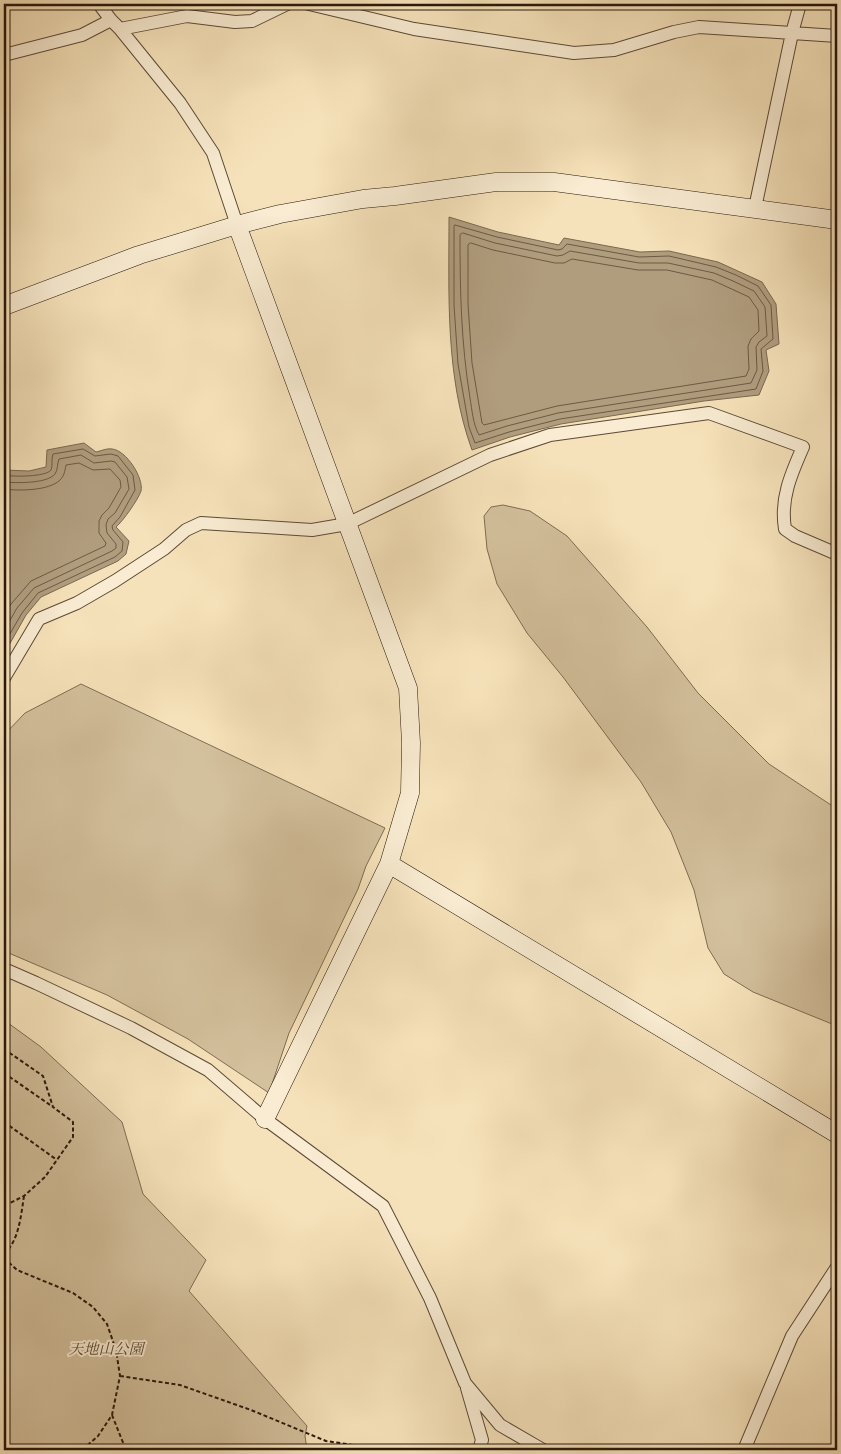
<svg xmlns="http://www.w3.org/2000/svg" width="841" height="1454" viewBox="0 0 841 1454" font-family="'Libre Caslon Text','Noto Serif JP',serif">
	<rect width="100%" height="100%" fill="#f6e2ba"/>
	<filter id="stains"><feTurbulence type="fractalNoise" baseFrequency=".004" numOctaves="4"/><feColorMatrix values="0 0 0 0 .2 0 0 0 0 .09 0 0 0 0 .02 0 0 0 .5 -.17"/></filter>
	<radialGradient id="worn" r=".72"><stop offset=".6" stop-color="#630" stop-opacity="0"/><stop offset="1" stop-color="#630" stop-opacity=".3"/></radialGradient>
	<path fill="#d3c09c" stroke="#7e6c54" d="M 503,505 L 530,511 L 567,536 L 647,627 L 698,693 L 769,764 L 837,809 L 837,1026 L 753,992 L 724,974 L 708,948 L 694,890 L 671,832 L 641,782 L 563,677 L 527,633 L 497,584 L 487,549 L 484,516 L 491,507 Z
		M 81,684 L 385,828 L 366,866 L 358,889 L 289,1033 L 269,1093 L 188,1039 L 107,995 L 4,951 L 4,735 L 25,713 Z
		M 4,1020 L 41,1047 L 122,1122 L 143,1194 L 206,1260 L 189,1291 L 307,1426 L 305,1436 L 307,1450 L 4,1450 Z"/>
	<path fill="#b09d7e" stroke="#7a6850" d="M 449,217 L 498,232 L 559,245 L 564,238 L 640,252 L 669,251 L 718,262 L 762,282 L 776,304 L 779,344 L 766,350 L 769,371 L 759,395 L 704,401 L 561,424 L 510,437 L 472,450 C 445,376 449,294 449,217 Z
		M 84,443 L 96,452 C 101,451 107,448 112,449 C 126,450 144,478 141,491 C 138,500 123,521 116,527 L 129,541 L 126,554 L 118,561 L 41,597 L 26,615 L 4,654 L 4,470 L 29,471 L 46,467 L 47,450 Z"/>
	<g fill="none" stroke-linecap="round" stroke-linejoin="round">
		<path stroke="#6c5a44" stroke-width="1" d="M 455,225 L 497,237 L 558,250 L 562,249 L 567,244 L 639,257 L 669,256 L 716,267 L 736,275 L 758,286 L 771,305 L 773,339 L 761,349 L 763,371 L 756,389 L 560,419 L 509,432 L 475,443 L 469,427 L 458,364 L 454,305 L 454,227 Z
			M 463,233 L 495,243 L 557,256 L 563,255 L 570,251 L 639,263 L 668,263 L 714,273 L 733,281 L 754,291 L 765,307 L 767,336 L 759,342 L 756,347 L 757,370 L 751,383 L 558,413 L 507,426 L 479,435 C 473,424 472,410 470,398 C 461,342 460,291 460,235 Z
			M 471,243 L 493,250 L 555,263 L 564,263 L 572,259 L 638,270 L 667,270 L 712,280 L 749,297 L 758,310 L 759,331 L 751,339 L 748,346 L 749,369 L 746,376 L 557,406 L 484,425 L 482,423 L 472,363 L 468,304 L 468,245 Z
			M 4,475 C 12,477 46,477 51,470 C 53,466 51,458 53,454 L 83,449 L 95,456 L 111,454 L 118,456 L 133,475 L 135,490 L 120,517 L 112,526 L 113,530 L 123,542 L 122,551 L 115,557 L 38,593 L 22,613 L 4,644
			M 4,482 C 15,483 47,484 55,474 C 58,470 57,464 59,459 L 81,455 L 94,463 L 111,461 L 115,462 L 127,477 L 129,489 L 115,513 L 108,519 L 106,525 L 107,533 L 116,544 L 116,548 L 112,551 L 34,588 L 17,608 L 4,631
			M 4,489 C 18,491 49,491 60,480 C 64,476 65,471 66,465 L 79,463 L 93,470 L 110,469 L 120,480 L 121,487 L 109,508 L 102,515 L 99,521 L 99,533 L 106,543 L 105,546 L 31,581 L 11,604 L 4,616"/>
		<defs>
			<path id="street" d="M 99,4 L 111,20 L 120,29 L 180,103 L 213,153 L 237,225
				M 309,4 L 414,29 L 574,53 L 614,50 L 674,32 L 699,27 L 837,36
				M 120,29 L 187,16 L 235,22 L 252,21 L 287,4
				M 4,55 L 82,35 L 111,20
				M 755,208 L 792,33 L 800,4
				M 4,678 L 39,619 L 77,603 L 115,581 L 164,549 L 186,530 L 201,523 L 312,530 L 347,524 L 490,455 L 550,435 L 709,413 L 803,447 C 791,474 780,499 785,529 L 795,536 L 837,554
				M 4,969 L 36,983 L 131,1028 L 208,1070 L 265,1119 L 383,1206 L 430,1298 L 465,1383 L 500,1425 L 543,1450
				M 467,1388 L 482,1440 L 479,1450
				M 744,1450 L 792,1336 L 837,1267"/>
			<path id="secondary" d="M 237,225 L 408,688 L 411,743 L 410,793 L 389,864 L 265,1119
				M 4,306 L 139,255 L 237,225 L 280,214 L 363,199 L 395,196 L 496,182 L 554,182 L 837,220
				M 389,864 L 837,1134"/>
		</defs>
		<use href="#street" stroke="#5c4a37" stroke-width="14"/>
		<use href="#secondary" stroke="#28180b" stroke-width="19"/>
		<path stroke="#28180b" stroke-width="2" stroke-dasharray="4 2.5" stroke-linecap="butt" d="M 4,1049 L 43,1076 L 53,1107 L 73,1122 L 73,1137 L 45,1177 L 24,1196 L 4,1206
			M 4,1073 L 53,1107
			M 4,1122 L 57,1160
			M 4,1254 C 19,1241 21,1215 24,1196
			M 4,1258 L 17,1270 L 73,1293 L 93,1307 L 107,1324 L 116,1350 L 120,1376 L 112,1415 L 98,1436 L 82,1450
			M 120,1376 L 180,1385 L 251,1410 L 326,1441 L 387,1450
			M 112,1415 L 126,1450"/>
		<use href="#street" stroke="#f9ecd2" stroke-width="12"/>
		<use href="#secondary" stroke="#f9ecd2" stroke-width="18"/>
	</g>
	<g text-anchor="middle" stroke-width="4" stroke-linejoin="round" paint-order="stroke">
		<g font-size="15" font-style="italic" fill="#5b4a36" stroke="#f9ecd2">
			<text x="106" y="1354">天地山公園</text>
		</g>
	</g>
	<rect width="841" height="1454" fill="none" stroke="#f6e2ba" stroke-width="20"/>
	<rect x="5" y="5" width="831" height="1444" fill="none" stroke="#28180b" stroke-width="2.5"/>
	<rect x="10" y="10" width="821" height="1434" fill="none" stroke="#28180b"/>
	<rect width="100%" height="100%" filter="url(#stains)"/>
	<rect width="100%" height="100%" fill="url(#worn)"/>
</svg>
